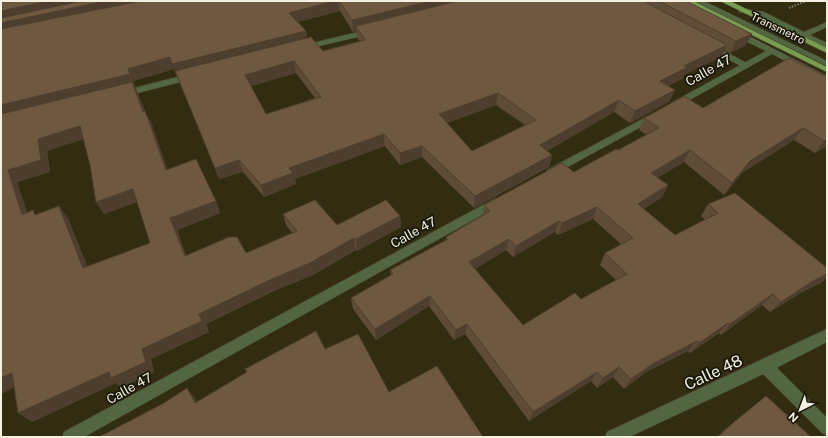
<svg xmlns="http://www.w3.org/2000/svg" width="828" height="438" viewBox="0 0 828 438" font-family="'Public Sans',sans-serif">
	<rect width="100%" height="100%" fill="#322d10"/>
	<g fill="none" stroke-linecap="round" stroke-linejoin="round">
		<defs>
			<path id="service" d="M 694,1 L 704,1 L 827,61 L 827,66 Z
				M 708,45 L 714,45 L 750,65 L 749,67 L 743,67 L 708,49 Z"/>
			<path id="minor" d="M 739,8 L 764,12 L 804,32 L 827,22 L 827,27 L 810,35 L 827,43 L 827,48 L 759,16 L 739,12 Z
				M 371,29 L 374,29 L 374,33 L 303,50 L 299,48 L 300,46 Z
				M 733,31 L 739,31 L 827,76 L 827,82 L 772,54 L 677,107 L 671,107 L 670,105 L 671,103 L 766,51 L 733,35 Z
				M 193,73 L 196,74 L 197,76 L 196,78 L 122,97 L 118,94 L 119,92 Z
				M 656,112 L 659,113 L 661,115 L 659,117 L 555,174 L 547,174 L 546,172 L 547,170 Z
				M 496,198 L 500,199 L 501,202 L 500,205 L 84,437 L 62,437 L 64,432 Z
				M 765,360 L 770,361 L 827,418 L 827,435 L 822,433 L 760,371 L 758,366 L 760,361 Z"/>
			<path id="tertiary" d="M 827,329 L 827,342 L 770,371 L 629,437 L 605,437 L 607,432 Z"/>
			<path id="primary" d="M 683,1 L 693,1 L 827,67 L 827,72 Z
				M 720,1 L 730,1 L 827,48 L 827,53 Z"/>
		</defs>
		<use href="#service" stroke="#4d482d" stroke-width="1"/>
		<use href="#minor" stroke="#4d482d" stroke-width="1"/>
		<use href="#tertiary" stroke="#4d482d" stroke-width="1"/>
		<use href="#primary" stroke="#4d482d" stroke-width="1"/>
		<path stroke="#7e7a62" stroke-width="2" stroke-dasharray="1.5 1.5" stroke-linecap="butt" d="M 789,8 L 806,1"/>
		<use href="#service" fill="#536642" fill-rule="evenodd"/>
		<use href="#minor" fill="#536642" fill-rule="evenodd"/>
		<use href="#tertiary" fill="#536642" fill-rule="evenodd"/>
		<use href="#primary" fill="#789d51" fill-rule="evenodd"/>
	</g>
	<path fill="#5f4c37" fill-rule="evenodd" d="M 1,1 L 686,1 L 746,45 L 730,53 L 725,50 L 721,57 L 684,75 L 682,79 L 668,86 L 675,90 L 669,102 L 630,123 L 614,112 L 547,151 L 552,155 L 549,167 L 474,208 L 422,157 L 400,165 L 385,146 L 295,179 L 296,184 L 264,197 L 243,172 L 219,179 L 174,69 L 133,81 L 135,86 L 138,94 L 145,111 L 151,123 L 155,134 L 167,169 L 216,201 L 220,213 L 177,230 L 186,256 L 246,253 L 292,233 L 286,225 L 283,214 L 337,225 L 400,216 L 401,227 L 357,251 L 356,250 L 313,275 L 276,290 L 206,324 L 209,332 L 151,359 L 154,372 L 120,388 L 116,383 L 32,422 L 14,387 L 1,394 ZM 340,11 L 353,32 L 356,31 L 357,38 L 360,41 L 323,51 L 307,38 L 306,31 L 298,22 ZM 296,73 L 315,98 L 266,114 L 251,86 ZM 496,105 L 525,125 L 472,151 L 447,123 ZM 83,139 L 90,165 L 96,202 L 104,214 L 137,202 L 150,243 L 87,266 L 68,218 L 27,213 L 17,182 L 50,172 L 47,151 Z
		M 789,58 L 827,146 L 815,153 L 794,140 L 742,173 L 724,195 L 684,162 L 657,178 L 668,185 L 662,197 L 644,209 L 675,235 L 705,220 L 701,216 L 708,204 L 821,283 L 802,292 L 770,312 L 762,305 L 721,335 L 719,333 L 690,353 L 688,351 L 646,372 L 624,389 L 613,377 L 597,388 L 591,381 L 529,421 L 465,334 L 454,340 L 429,306 L 376,340 L 353,309 L 351,298 L 391,275 L 390,270 L 446,240 L 446,237 L 483,215 L 484,205 L 574,172 L 618,150 L 647,135 L 639,130 L 644,118 L 703,108 ZM 593,219 L 622,245 L 605,253 L 600,265 L 616,280 L 581,299 L 523,325 L 475,269 L 506,250 L 513,257 L 555,232 L 558,235 Z
		M 766,396 L 811,437 L 717,437 L 724,430 Z"/>
	<path fill="#4d3e2d" d="M 48,1 L 164,1 L 1,35 L 1,11 Z
		M 335,1 L 338,1 L 340,11 L 291,24 L 289,13 Z
		M 431,1 L 476,1 L 356,26 L 356,31 L 353,32 L 352,20 Z
		M 306,31 L 308,43 L 177,76 L 172,64 Z
		M 752,34 L 746,45 L 730,53 L 736,41 Z
		M 727,45 L 721,57 L 684,75 L 682,79 L 655,92 L 660,81 L 684,66 Z
		M 170,57 L 174,69 L 133,81 L 135,86 L 138,94 L 149,124 L 1,119 L 1,105 Z
		M 294,61 L 296,73 L 248,87 L 245,75 Z
		M 675,90 L 669,102 L 630,123 L 635,111 Z
		M 498,93 L 496,105 L 438,126 L 439,114 Z
		M 619,100 L 614,112 L 537,157 L 540,145 Z
		M 145,111 L 155,134 L 171,182 L 166,170 Z
		M 80,126 L 87,138 L 47,151 L 50,172 L 17,182 L 32,227 L 22,215 L 8,170 L 38,139 Z
		M 803,128 L 794,140 L 742,173 L 724,195 L 732,183 L 750,161 Z
		M 384,134 L 385,146 L 295,179 L 296,184 L 264,197 L 261,185 L 289,168 Z
		M 827,140 L 827,146 L 815,153 L 824,141 Z
		M 422,146 L 422,157 L 400,165 L 400,153 Z
		M 690,150 L 684,162 L 645,185 L 651,173 Z
		M 552,155 L 549,167 L 474,208 L 475,196 Z
		M 239,160 L 243,172 L 219,179 L 215,168 Z
		M 668,185 L 662,197 L 632,216 L 638,204 Z
		M 133,189 L 140,201 L 104,214 L 96,202 Z
		M 216,201 L 220,213 L 177,230 L 191,268 L 185,256 L 170,218 Z
		M 59,206 L 68,218 L 92,279 L 83,268 Z
		M 597,207 L 593,219 L 558,235 L 562,223 Z
		M 400,216 L 401,227 L 357,251 L 356,239 Z
		M 559,221 L 555,232 L 513,257 L 516,246 Z
		M 354,238 L 356,250 L 313,275 L 276,290 L 206,324 L 209,332 L 151,359 L 154,372 L 120,388 L 116,383 L 32,422 L 18,413 L 109,372 L 142,349 L 199,314 Z
		M 509,239 L 506,250 L 467,274 L 469,262 Z
		M 827,274 L 827,277 L 821,283 L 802,292 L 770,312 L 781,302 L 813,281 Z
		M 773,294 L 762,305 L 721,335 L 730,324 Z
		M 430,296 L 429,306 L 376,340 L 375,329 Z
		M 728,323 L 719,333 L 690,353 L 699,343 Z
		M 467,324 L 465,334 L 454,340 L 456,330 Z
		M 697,341 L 688,351 L 646,372 L 624,389 L 631,379 L 654,363 Z
		M 619,367 L 613,377 L 597,388 L 603,378 Z
		M 597,372 L 591,381 L 529,421 L 533,412 Z
		M 12,373 L 25,382 L 1,394 L 1,378 Z
		M 187,388 L 194,397 L 202,411 L 195,403 Z"/>
	<path fill="#6e5840" stroke="#4d3e2d" fill-rule="evenodd" d="M 1,1 L 48,1 L 1,11 Z
		M 81,1 L 106,1 L 1,23 L 1,18 Z
		M 140,1 L 335,1 L 289,13 L 306,31 L 172,64 L 170,57 L 128,69 L 130,74 L 1,105 L 1,29 Z
		M 339,1 L 431,1 L 352,20 Z
		M 457,1 L 643,1 L 727,45 L 684,66 L 688,67 L 660,81 L 675,90 L 635,111 L 619,100 L 540,145 L 552,155 L 475,196 L 422,146 L 400,153 L 384,134 L 289,168 L 293,173 L 261,185 L 239,160 L 215,168 L 175,71 L 311,37 L 323,51 L 365,40 L 356,26 ZM 294,61 L 321,97 L 266,114 L 245,75 ZM 498,93 L 536,120 L 472,151 L 439,114 Z
		M 659,1 L 686,1 L 752,34 L 736,41 Z
		M 789,58 L 827,77 L 827,140 L 824,141 L 803,128 L 750,161 L 732,183 L 690,150 L 651,173 L 668,185 L 638,204 L 675,235 L 718,213 L 708,204 L 735,193 L 827,268 L 827,274 L 813,281 L 781,302 L 773,294 L 730,324 L 728,323 L 699,343 L 697,341 L 654,363 L 631,379 L 619,367 L 603,378 L 597,372 L 533,412 L 467,324 L 456,330 L 430,296 L 375,329 L 351,298 L 393,274 L 390,270 L 448,239 L 446,237 L 490,211 L 484,205 L 562,163 L 574,172 L 616,149 L 618,150 L 659,128 L 644,118 L 684,96 L 703,108 ZM 597,207 L 633,238 L 605,253 L 627,274 L 581,299 L 575,293 L 523,325 L 469,262 L 509,239 L 516,246 L 559,221 L 562,223 Z
		M 132,82 L 143,112 L 145,111 L 149,122 L 166,170 L 196,159 L 216,201 L 170,218 L 185,256 L 229,237 L 237,237 L 246,253 L 297,231 L 283,214 L 315,200 L 337,225 L 386,200 L 400,216 L 356,239 L 354,238 L 310,263 L 272,279 L 199,314 L 202,321 L 142,349 L 146,362 L 111,378 L 109,372 L 18,413 L 12,373 L 1,378 L 1,114 ZM 80,126 L 90,165 L 96,202 L 133,189 L 150,243 L 83,268 L 59,206 L 35,215 L 33,210 L 22,215 L 8,170 L 41,160 L 38,139 Z
		M 316,331 L 325,349 L 358,334 L 389,392 L 437,366 L 483,437 L 99,437 L 164,403 L 187,388 L 195,403 L 247,372 L 245,369 Z
		M 766,396 L 811,437 L 718,437 L 734,422 Z"/>
	<g text-anchor="middle" stroke-width="3.5" stroke-linejoin="round" paint-order="stroke">
		<g font-size="11" fill="#f4f1e0" stroke="#181609">
			<text transform="translate(778 28) rotate(26)" y="4">Transmetro</text>
		</g>
		<g font-size="13" fill="#f4f1e0" stroke="#181609">
			<text transform="translate(708 70) rotate(-29)" y="5">Calle 47</text>
			<text transform="translate(413 232) rotate(-29)" y="5">Calle 47</text>
			<text transform="translate(129 388) rotate(-29)" y="5">Calle 47</text>
		</g>
		<g font-size="16" fill="#f4f1e0" stroke="#181609">
			<text transform="translate(713 372) rotate(-25)" y="6">Calle 48</text>
		</g>
	</g>
	<rect width="828" height="438" fill="none" stroke="#f4f1e0" stroke-width="4"/>
	<g transform="translate(800 410) rotate(222)" stroke="#181609" stroke-width="3" paint-order="stroke">
	<path d="M0-3L7 15L0 10L-7 15Z" fill="#f4f1e0"/>
	<text y="-6" font-size="11" font-weight="bold" text-anchor="middle" fill="#f4f1e0">N</text>
	</g>
</svg>
